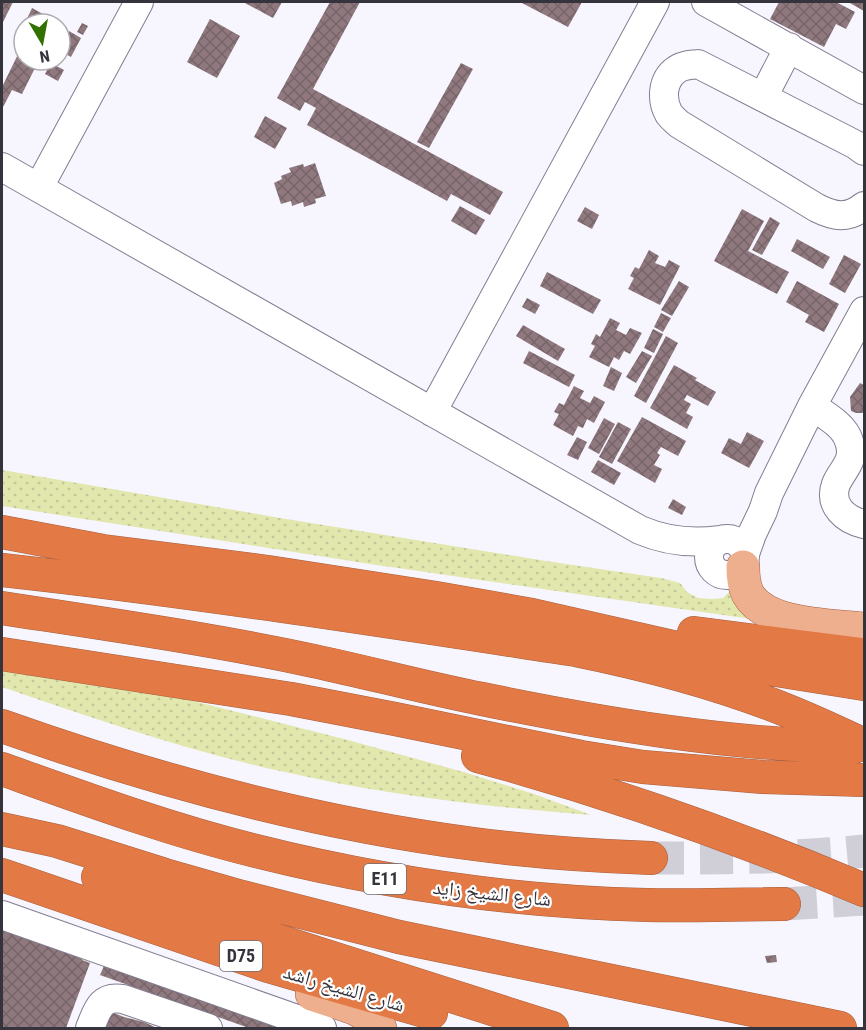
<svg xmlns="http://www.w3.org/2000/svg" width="866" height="1030" viewBox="0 0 866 1030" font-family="'Roboto Condensed','Noto Naskh Arabic',sans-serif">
	<defs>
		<pattern id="grass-dots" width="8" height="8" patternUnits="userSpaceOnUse" patternTransform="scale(1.5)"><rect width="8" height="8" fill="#e2e7ae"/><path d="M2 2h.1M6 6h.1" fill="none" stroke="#c2c797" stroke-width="1.8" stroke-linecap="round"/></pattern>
		<pattern id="building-cross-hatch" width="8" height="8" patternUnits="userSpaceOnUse" patternTransform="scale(1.5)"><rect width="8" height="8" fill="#8f797f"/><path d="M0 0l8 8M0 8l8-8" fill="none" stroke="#766469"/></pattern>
	</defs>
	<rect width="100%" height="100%" fill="#f7f5fd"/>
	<path fill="url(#grass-dots)" d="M 2,470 L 280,518 L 546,561 L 661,578 L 680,583 L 687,592 L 698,598 L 712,599 L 723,598 L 730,591 L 758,620 L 370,564 L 2,506 Z
		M 2,669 L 57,679 L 173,696 L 348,740 L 467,773 L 534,794 L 591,815 C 488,807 385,795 285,772 C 188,751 95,719 2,687 Z"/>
	<path fill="url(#building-cross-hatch)" d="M 2,2 L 13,2 L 2,24 Z
		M 243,2 L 282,2 L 273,18 Z
		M 330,2 L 360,2 L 313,89 L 503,192 L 490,215 L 451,194 L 447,201 L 307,125 L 316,108 L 305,102 L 300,111 L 277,98 Z
		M 520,2 L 582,2 L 568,27 Z
		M 779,2 L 836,2 L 855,12 L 846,29 L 836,24 L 824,47 L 770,19 Z
		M 848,2 L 864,2 L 864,11 Z
		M 32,8 L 52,19 L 49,24 L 32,24 L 26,21 Z
		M 210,19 L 240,36 L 217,78 L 187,62 Z
		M 82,23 L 88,26 L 83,35 L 77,32 Z
		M 69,31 L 81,38 L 71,57 L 60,51 L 60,47 Z
		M 24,42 L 24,60 L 39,60 L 22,94 L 12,90 L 3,107 L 2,106 L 2,85 L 3,85 Z
		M 51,63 L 64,70 L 58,81 L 45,74 Z
		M 461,63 L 473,69 L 429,148 L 417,142 Z
		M 265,116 L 287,128 L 275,149 L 254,137 Z
		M 315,163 L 326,196 L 315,199 L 316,203 L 304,207 L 303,202 L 292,206 L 291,201 L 281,204 L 274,183 L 282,179 L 281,176 L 291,172 L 289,168 L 303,164 L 304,167 Z
		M 460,206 L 485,220 L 476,235 L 451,221 Z
		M 585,207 L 599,215 L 592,229 L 577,221 Z
		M 742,209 L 764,221 L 748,251 L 789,272 L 777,294 L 714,261 Z
		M 770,217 L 780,223 L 762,255 L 752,250 Z
		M 797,239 L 830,257 L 823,269 L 791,251 Z
		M 649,250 L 659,256 L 655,263 L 665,267 L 669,260 L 680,266 L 660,305 L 628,289 L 634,278 L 630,276 L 635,267 L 639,269 Z
		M 844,255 L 861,264 L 845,293 L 829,284 Z
		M 547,272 L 601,300 L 593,314 L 540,286 Z
		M 679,281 L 689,287 L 672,316 L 661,310 Z
		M 797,281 L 839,304 L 824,332 L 805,322 L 809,315 L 786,302 Z
		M 527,298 L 540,305 L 535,314 L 522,307 Z
		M 661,313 L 671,318 L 663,332 L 654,327 Z
		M 610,318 L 620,323 L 616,330 L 626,335 L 630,328 L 642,333 L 630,354 L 624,351 L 619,360 L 614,357 L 609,367 L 589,357 L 595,346 L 591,344 L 596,334 L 600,337 Z
		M 523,325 L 565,349 L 558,361 L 516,336 Z
		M 653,329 L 663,334 L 654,353 L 644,348 Z
		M 666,336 L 678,343 L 646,403 L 634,396 Z
		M 529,351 L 575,375 L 569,387 L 523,363 Z
		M 642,351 L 652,356 L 636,383 L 626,377 Z
		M 674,365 L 697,378 L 695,380 L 716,392 L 708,406 L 687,395 L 684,400 L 691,404 L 686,413 L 693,417 L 687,429 L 650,408 Z
		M 611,367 L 622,373 L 614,391 L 603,386 Z
		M 860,383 L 864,385 L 864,411 L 863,413 L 856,413 L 851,411 L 850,397 Z
		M 574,386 L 584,391 L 580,398 L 590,403 L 594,396 L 605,402 L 594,423 L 587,419 L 583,428 L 578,426 L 573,436 L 553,425 L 559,414 L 554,412 L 559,403 L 564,405 Z
		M 642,417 L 686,441 L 678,456 L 661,447 L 657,453 L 660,455 L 654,465 L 662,469 L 655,483 L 617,461 Z
		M 604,418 L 615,424 L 599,454 L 588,448 Z
		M 618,422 L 631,429 L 612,464 L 599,457 Z
		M 747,432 L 764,441 L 749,468 L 721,453 L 729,438 L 741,444 Z
		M 577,437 L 587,442 L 578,460 L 567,455 Z
		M 598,460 L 621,473 L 614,485 L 591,472 Z
		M 673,499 L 686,507 L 682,515 L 668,508 Z
		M 2,921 L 85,950 L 82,960 L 90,963 L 66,1028 L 2,1028 Z
		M 776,955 L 777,962 L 767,963 L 765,956 Z
		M 106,961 L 293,1028 L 249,1028 L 100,975 Z
		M 104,1009 L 124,1017 L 144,1022 L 157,1028 L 97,1028 Z"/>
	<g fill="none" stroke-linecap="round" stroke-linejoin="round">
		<path stroke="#d0ced6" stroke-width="33" stroke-dasharray="33 16" stroke-linecap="butt" d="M 651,858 C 722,858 794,858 864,851
			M 784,904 L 864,899"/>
		<defs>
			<path id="minor" d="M 706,2 L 864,90
				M 763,97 L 789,47
				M 864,151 L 856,145 L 698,64 C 691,65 682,65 676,70 C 662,80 661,100 669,114 C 672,118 676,121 679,124 L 817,208 C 835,217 848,219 864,206
				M 2,167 L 640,530 C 666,541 691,544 719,540
				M 39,187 L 139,2
				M 812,406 C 825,415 844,425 849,441 C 856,461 843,468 836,484 C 828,506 846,520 864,524
				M 432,412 L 655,2
				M709 557a18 18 0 1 1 36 0a18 18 0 1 1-36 0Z
				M 745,554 L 752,534 L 763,511 L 769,493 L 812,406 L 864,311
				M 2,915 L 322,1028
				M 90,1028 C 97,1011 100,995 123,999 L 208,1028"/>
			<path id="major" d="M 743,567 C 743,576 744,586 748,594 C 766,626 832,625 864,629
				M 312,994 L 354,1008 L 368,1016 L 380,1028"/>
			<path id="highway" d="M 2,532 L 103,551 L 268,572 L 436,598 L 532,615 L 770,669 L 864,684
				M 2,570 C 194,591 385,621 576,650 C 650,665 723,684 793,713 C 817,723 841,734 864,745
				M 2,608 C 106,624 211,639 314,661 C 370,673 426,688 482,699 C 604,724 729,745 854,747
				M 694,633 L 864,655
				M 2,654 L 291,699 L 395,719 L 581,757 L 643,767 L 763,777 L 864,780
				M 2,726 C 154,780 313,823 474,844 C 533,852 592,856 651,858
				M 478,756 C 610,792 738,837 864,890
				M 2,769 C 86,799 170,830 256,851 C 384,883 516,902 647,905 C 693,906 738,904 784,904
				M 2,829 L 57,841 L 165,875 L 242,897 L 399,937 L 840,1028
				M 2,875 L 268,966 L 431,1013
				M 98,877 L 282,942 L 552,1028"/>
		</defs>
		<use href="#minor" stroke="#827e91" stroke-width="30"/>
		<use href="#major" stroke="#a66041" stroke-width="34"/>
		<use href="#highway" stroke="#a66041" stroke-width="34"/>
		<use href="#minor" stroke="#fff" stroke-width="28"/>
		<use href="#major" stroke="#eeaf8f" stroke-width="33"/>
		<use href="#highway" stroke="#e37944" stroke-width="33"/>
	</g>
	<g text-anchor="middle" stroke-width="4.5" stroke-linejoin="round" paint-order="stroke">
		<g fill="#fff" stroke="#727076" stroke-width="1.5">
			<rect x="364" y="864" width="42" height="30" rx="4.5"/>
			<rect x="220" y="941" width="42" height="30" rx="4.5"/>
		</g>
		<g font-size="18" font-weight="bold" fill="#35333b">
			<text x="385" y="885">E11</text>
			<text x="241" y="962">D75</text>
		</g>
		<g font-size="20" fill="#35333b" stroke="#fff">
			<text transform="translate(492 893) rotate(6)" y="7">شارع الشيخ زايد</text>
			<text transform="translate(344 988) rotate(16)" y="7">شارع الشيخ راشد</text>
		</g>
	</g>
	<rect width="866" height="1030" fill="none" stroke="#35333b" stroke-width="6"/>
	<g transform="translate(42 42) rotate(170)"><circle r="28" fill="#ffffff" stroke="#aeadb1" stroke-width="1.5"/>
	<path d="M0-4.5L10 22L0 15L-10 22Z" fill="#327002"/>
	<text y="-9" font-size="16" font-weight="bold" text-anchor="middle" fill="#35333b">N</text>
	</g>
</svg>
